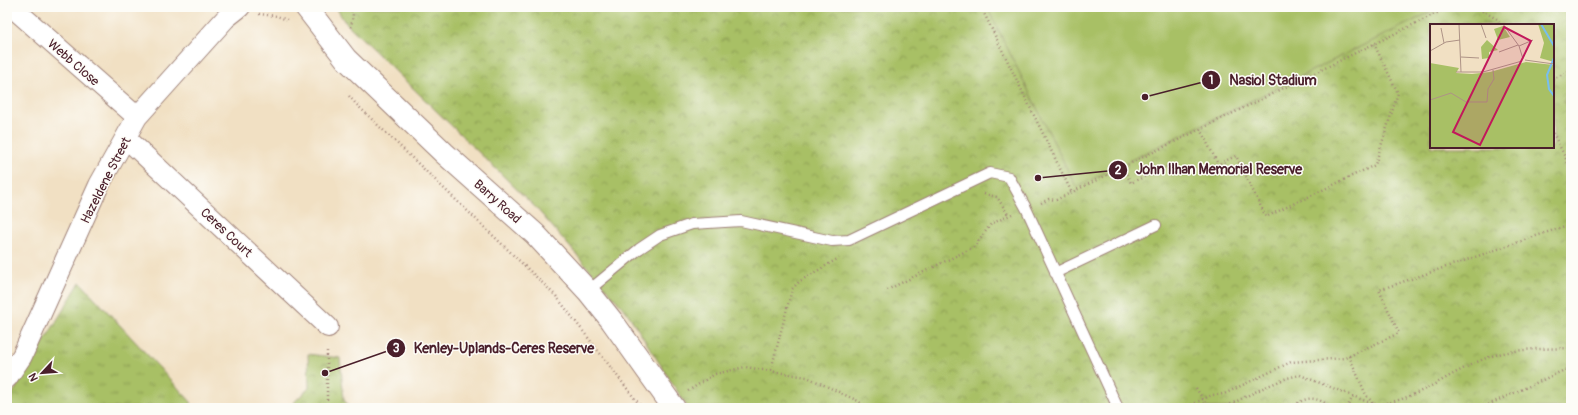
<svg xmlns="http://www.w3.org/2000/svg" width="1578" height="415" viewBox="0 0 1578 415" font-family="Pangolin,sans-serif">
	<defs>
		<pattern id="grass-tufts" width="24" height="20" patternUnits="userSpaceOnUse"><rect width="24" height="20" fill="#a8c065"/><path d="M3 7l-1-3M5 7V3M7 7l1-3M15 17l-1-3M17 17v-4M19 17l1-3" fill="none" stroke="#8b9b53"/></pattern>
		<pattern id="park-crowns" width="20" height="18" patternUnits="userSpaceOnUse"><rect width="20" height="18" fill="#a8c065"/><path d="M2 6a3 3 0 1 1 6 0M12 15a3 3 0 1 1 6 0" fill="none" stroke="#8b9b53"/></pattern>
	</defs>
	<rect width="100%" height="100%" fill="#fdfcf7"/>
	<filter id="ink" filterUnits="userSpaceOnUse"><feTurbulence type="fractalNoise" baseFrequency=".025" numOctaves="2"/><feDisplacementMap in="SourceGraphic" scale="8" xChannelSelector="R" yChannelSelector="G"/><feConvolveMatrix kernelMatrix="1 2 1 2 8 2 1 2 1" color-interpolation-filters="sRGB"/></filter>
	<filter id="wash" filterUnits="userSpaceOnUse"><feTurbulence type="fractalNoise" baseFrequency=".012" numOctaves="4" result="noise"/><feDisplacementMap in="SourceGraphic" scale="16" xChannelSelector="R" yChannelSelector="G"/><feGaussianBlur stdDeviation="0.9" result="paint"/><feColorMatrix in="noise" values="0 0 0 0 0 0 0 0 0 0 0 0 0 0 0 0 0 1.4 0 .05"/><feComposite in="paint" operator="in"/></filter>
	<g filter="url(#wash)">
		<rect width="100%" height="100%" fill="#f1e0c3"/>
		<path fill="url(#grass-tufts)" stroke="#797048" d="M 80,282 L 192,403 L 187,408 L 7,408 L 7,403 Z"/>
		<path fill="url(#park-crowns)" stroke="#797048" fill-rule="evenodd" d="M 336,7 L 1571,7 L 1571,408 L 688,408 L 628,314 L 537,209 L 344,21 ZM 1431,25 L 1553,25 L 1553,147 L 1431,147 Z
			M 308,354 L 340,358 L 344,399 L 349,408 L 288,408 L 309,388 Z"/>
		<path fill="#a8c065" stroke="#797048" d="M 987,7 L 1441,7 L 1076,187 Z
			M 1571,96 L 1571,116 L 1563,100 Z"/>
	</g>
	<g filter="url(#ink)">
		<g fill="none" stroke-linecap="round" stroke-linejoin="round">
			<defs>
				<path id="service" d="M 1055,273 L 1156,225
					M 588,291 L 639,249 L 660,235 L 692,224 L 741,221 L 832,241 L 849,240 L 990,173 L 1009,177 L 1026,208 L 1118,408"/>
				<path id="minor" d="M 12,7 L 137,117
					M 126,138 L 328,327
					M 7,378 L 22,356 L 99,185 L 137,117 L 226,18 L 240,7"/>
				<path id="tertiary" d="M 306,7 L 346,59 L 444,153 L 535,234 L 588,291 L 612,321 L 674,408"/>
			</defs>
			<use href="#service" stroke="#9e8077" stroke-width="12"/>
			<use href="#minor" stroke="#9e8077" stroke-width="22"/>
			<use href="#tertiary" stroke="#9e8077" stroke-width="24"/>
			<path stroke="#9e8077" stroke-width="2.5" stroke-dasharray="1 3" stroke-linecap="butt" d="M 350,7 L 353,14 L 351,29
				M 981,7 L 1072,193
				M 1475,7 L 1497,19 L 1500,25
				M 259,14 L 277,16 L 287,20
				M 1553,79 L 1571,70
				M 349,96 L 356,104 L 556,296 L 642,408
				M 1200,129 L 1218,164
				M 1553,133 L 1571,169
				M 1123,167 L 1131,183 L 1165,167 L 1205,170 L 1236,156 L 1266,217 L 1375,165 L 1398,93 L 1374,44
				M 984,194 L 997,197 L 1009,216
				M 1041,203 L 1049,199 L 1056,200 L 1449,7
				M 887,290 L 974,247 L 991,224 L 1012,214
				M 1349,356 L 1366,395 L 1377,408
				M 771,370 L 792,289 L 800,281 L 839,258
				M 1196,388 L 1206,404 L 1216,407 L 1227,406 L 1263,388 L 1287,378 L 1300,375 L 1373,404 C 1412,405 1455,368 1492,356 C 1517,348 1545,349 1571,348
				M 688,391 L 715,374 L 745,367 L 807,377 L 858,401 L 867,408
				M 327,408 L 327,349
				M 1184,408 L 1212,395 L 1224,394 L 1291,362 L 1345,358 L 1399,333 L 1379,290 L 1571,224
				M 1291,408 C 1307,395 1316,396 1332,408
				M 1347,408 L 1353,396
				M 1481,408 L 1571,367"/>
			<use href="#service" stroke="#fff" stroke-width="10"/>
			<use href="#minor" stroke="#fff" stroke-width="20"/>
			<use href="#tertiary" stroke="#fff" stroke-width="22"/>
		</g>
	</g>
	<g text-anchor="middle" stroke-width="3" stroke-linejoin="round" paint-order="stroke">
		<g font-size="13" fill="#4a1f2b" stroke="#fdfcf7">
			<text transform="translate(74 62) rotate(41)" y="5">Webb Close</text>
			<text transform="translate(105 180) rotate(-63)" y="5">Hazeldene Street</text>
			<text transform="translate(498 201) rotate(42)" y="5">Barry Road</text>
			<text transform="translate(227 232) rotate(43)" y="5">Ceres Court</text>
		</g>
	</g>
	<g transform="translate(1430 24)">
		<rect width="124" height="124" fill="#f1e0c3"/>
		<path d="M 73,2 L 80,13 L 68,16 L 64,5 Z" fill="#a8c065"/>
		<path d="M 108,0 L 124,0 L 124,38 L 110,34 L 114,19 ZM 57,16 L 68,26 L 59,28 L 59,34 L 52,35 L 51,23 ZM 96,38 L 124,41 L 124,124 L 0,124 L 0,39 L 29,44 L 26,49 L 42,50 L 60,48 Z" fill="#a8c065"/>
		<path d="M 10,77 L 20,81 L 23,92 L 22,114 L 11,122 L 0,115 L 0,85 ZM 54,82 L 76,82 L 76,114 L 54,114 ZM 78,82 L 98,82 L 98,113 L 78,113 ZM 27,117 L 44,117 L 44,124 L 27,124 Z" fill="#a8c065"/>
		<path fill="none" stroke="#78beef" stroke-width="2" d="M 111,0 L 124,22M 124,34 L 117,51 L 119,65 L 124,72"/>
		<path fill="none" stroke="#ae9386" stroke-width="1" d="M 29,0 L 31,48M 51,0 L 56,14M 73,0 L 89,22 L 93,35M 11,4 L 14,19M 89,22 L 103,16M 0,27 L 16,18 L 30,16M 69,28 L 88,21M 31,33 L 49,34M 95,36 L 124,40M 26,48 L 53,48 L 92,37M 0,76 L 21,69 L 36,78 L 57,78 L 58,65 L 64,55 L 63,46"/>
		<path fill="#c2185b" fill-opacity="0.15" stroke="#c2185b" stroke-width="2" d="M 74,3 L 101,17 L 50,121 L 23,108 Z"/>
		<rect width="124" height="124" fill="none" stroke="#4a1f2b" stroke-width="2"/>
	</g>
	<path fill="none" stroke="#4a1f2b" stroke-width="1.5" d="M1145 97L1211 80M1038 178L1118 170M325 373L396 348"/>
	<g fill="#4a1f2b" stroke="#fdfcf7" stroke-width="1.5">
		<circle cx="1145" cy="97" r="4"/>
		<circle cx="1038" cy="178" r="4"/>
		<circle cx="325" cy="373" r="4"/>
		<circle cx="1211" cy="80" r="10"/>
		<circle cx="1118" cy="170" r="10"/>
		<circle cx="396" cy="348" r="10"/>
	</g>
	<g font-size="12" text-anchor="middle" font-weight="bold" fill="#fff">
		<text x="1211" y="84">1</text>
		<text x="1118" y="174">2</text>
		<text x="396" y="352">3</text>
	</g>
	<g font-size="14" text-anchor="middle" font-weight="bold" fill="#4a1f2b" stroke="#fdfcf7" stroke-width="3" stroke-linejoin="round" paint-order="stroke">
		<text x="1273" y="85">Nasiol Stadium</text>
		<text x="1219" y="174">John Ilhan Memorial Reserve</text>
		<text x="504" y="353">Kenley-Uplands-Ceres Reserve</text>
	</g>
	<rect width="1578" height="415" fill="none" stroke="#fdfcf7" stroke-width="24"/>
	<g transform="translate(42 373) rotate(244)" stroke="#fdfcf7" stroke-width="3" paint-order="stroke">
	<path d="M0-3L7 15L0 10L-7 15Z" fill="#4a1f2b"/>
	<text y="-6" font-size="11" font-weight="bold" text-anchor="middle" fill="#4a1f2b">N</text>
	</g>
</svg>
